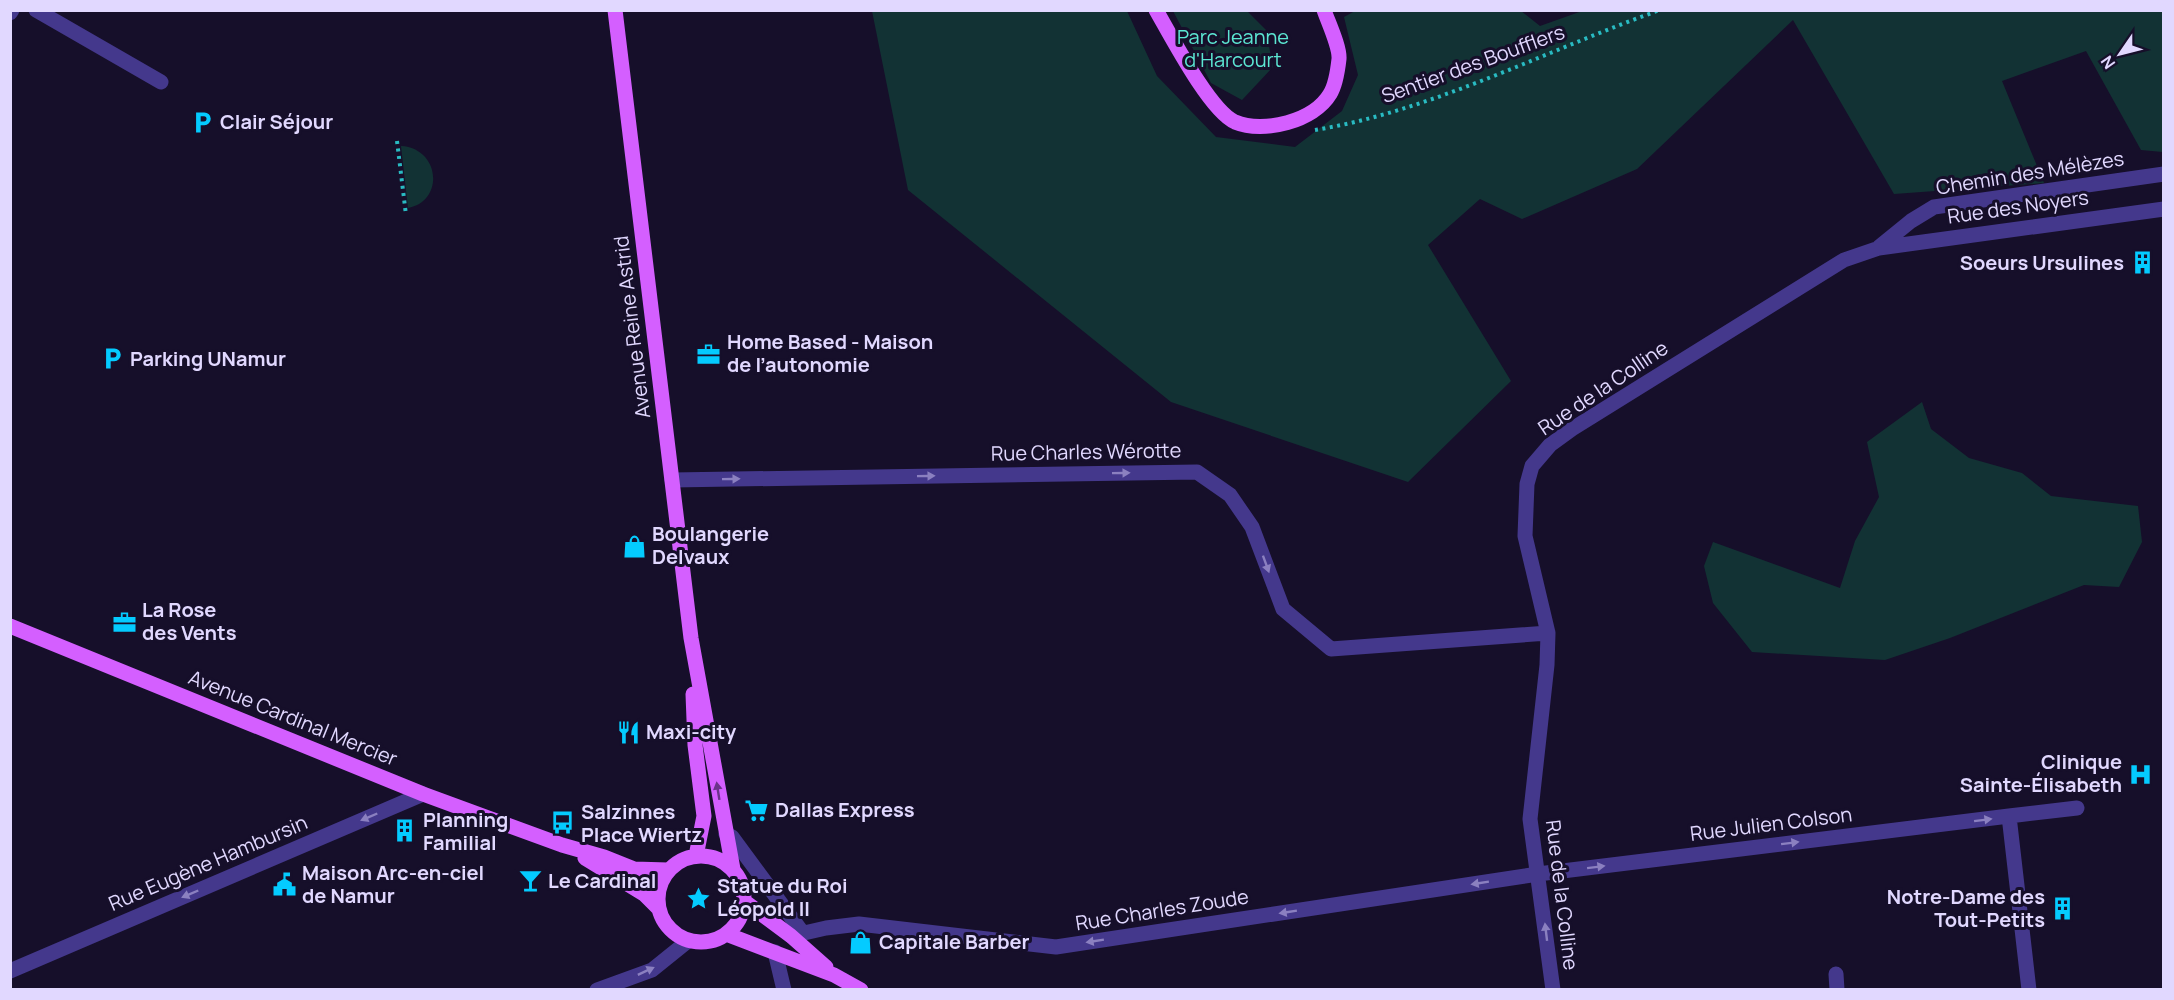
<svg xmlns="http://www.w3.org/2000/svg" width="2174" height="1000" viewBox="0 0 2174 1000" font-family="Manrope,sans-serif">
	<rect width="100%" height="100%" fill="#160f2a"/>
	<path fill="#123234" d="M 1585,10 L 2163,11 L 2163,152 L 2141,150 L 2086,51 L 2002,81 L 2044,183 L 1894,194 L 1793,20 L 1637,169 L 1522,219 L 1480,199 L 1428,245 L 1511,381 L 1408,482 L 1171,402 L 908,190 L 872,11 L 1127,11 L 1157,76 L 1216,137 L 1295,147 L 1342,111 L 1358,75 L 1344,17 L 1355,11 L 1521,11 L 1540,26 Z
		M 1173,11 L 1247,11 L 1266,30 L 1273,67 L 1242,100 L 1211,83 Z
		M 401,146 C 440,148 445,201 408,208 Z
		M 1922,402 L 1931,429 L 1969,458 L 2022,473 L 2051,496 L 2138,506 L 2142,542 L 2119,587 L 2084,585 L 1950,638 L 1885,660 L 1752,652 L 1713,603 L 1704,566 L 1713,542 L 1840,588 L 1855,541 L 1879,497 L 1867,442 Z"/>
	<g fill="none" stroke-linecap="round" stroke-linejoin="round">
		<path stroke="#29bbc2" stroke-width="4" stroke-dasharray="3 4.5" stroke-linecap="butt" d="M 1315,130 C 1432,111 1547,50 1660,10
			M 397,141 L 406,215"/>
		<path stroke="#44388c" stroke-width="15" d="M 36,10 L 161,82
			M 10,13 L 12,10
			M 1879,247 L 1911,221 L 1934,207 L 2164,174
			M 672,480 L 1197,472 L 1230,495 L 1252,527 L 1283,609 L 1331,649 L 1548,633
			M 2009,816 L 2077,808
			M 726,834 L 732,837 L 802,932
			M 791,936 L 826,928 L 859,924 L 1056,947 L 1538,874 L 2009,816 L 2029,990
			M 775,952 L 784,990
			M 10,971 L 423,794
			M 1836,974 L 1837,990
			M 597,990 L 652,970 L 688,941
			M 1553,990 L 1530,819 L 1547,665 L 1548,633 L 1525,536 L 1527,484 L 1532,466 L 1550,445 L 1572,429 L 1844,260 L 1879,248 L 2164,209"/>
		<path stroke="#d45fff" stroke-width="15" d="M 615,10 L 691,638 L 733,869
			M 1156,10 C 1171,36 1210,111 1235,122 C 1264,134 1314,121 1330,94 C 1335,86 1338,68 1339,59 C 1340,47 1328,22 1324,10
			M 10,626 L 423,794 L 562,845 L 604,857 L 634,869 L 668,870
			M 693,694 L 695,745 L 704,816 L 696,856
			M658 899a43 43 0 1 1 86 0a43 43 0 1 1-86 0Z
			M 585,858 L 644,894 L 659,909
			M 744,901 L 791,936 L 826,967
			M 726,934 L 834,975 L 861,990"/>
	</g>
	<defs><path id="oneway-solid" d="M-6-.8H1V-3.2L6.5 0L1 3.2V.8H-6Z" transform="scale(1.5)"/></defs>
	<g fill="#8b80c0">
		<use href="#oneway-solid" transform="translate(1121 473) rotate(-1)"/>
		<use href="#oneway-solid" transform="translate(926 476) rotate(-1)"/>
		<use href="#oneway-solid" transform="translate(731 479) rotate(-1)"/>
		<use href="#oneway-solid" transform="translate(1266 564) rotate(70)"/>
		<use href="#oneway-solid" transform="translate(369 817) rotate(157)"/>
		<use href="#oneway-solid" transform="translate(1983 820) rotate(-7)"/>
		<use href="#oneway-solid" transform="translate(1790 843) rotate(-7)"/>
		<use href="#oneway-solid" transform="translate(1596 867) rotate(-7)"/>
		<use href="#oneway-solid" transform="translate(1480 883) rotate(171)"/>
		<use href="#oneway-solid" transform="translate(190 894) rotate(157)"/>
		<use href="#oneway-solid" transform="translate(1288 912) rotate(171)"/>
		<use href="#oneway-solid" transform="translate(1546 932) rotate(-97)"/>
		<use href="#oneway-solid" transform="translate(1095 941) rotate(171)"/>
		<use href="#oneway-solid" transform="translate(646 971) rotate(-25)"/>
	</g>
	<use fill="#6b338a" href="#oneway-solid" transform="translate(718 791) rotate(-99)"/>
	<defs>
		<symbol id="parking-bare" viewBox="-9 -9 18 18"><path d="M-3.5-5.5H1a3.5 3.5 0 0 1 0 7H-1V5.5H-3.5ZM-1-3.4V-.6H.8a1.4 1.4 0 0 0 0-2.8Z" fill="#04cbff" stroke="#160f2a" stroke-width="2.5" paint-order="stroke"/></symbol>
		<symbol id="building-bare" viewBox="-9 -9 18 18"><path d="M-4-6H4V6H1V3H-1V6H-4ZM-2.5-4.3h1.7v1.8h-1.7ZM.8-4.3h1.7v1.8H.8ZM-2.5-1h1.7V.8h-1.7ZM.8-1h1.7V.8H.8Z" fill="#04cbff" stroke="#160f2a" stroke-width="2.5" paint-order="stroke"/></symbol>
		<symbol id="office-bare" viewBox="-9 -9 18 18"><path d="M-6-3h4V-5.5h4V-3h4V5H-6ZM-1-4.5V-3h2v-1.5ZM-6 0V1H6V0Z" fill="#04cbff" stroke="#160f2a" stroke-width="2.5" paint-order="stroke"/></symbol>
		<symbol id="shop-bare" viewBox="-9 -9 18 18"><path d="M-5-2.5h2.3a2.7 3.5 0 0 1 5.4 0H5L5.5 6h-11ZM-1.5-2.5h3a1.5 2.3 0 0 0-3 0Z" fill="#04cbff" stroke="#160f2a" stroke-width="2.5" paint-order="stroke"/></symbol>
		<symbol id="restaurant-bare" viewBox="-9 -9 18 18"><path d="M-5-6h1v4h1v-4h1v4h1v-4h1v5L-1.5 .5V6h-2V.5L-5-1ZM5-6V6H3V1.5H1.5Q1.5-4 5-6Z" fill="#04cbff" stroke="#160f2a" stroke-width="2.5" paint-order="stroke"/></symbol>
		<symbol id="hospital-bare" viewBox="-9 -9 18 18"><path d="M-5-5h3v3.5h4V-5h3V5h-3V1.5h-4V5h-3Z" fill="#04cbff" stroke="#160f2a" stroke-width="2.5" paint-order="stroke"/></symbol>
		<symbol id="supermarket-bare" viewBox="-9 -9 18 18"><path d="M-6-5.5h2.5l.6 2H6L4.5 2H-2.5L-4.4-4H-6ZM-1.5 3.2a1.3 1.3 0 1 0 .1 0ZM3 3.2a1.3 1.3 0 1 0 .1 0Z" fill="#04cbff" stroke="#160f2a" stroke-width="2.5" paint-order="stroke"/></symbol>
		<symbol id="bus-bare" viewBox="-9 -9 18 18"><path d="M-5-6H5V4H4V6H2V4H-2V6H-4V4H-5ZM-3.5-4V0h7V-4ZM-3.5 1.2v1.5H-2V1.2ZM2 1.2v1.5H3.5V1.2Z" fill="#04cbff" stroke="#160f2a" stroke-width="2.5" paint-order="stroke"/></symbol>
		<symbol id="bar-bare" viewBox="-9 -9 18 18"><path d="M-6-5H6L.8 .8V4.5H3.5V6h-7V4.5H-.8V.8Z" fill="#04cbff" stroke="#160f2a" stroke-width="2.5" paint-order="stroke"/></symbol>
		<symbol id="civic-bare" viewBox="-9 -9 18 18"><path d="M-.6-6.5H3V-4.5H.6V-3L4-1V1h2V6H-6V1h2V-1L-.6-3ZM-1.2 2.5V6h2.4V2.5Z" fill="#04cbff" stroke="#160f2a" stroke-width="2.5" paint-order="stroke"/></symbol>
		<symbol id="sight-bare" viewBox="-9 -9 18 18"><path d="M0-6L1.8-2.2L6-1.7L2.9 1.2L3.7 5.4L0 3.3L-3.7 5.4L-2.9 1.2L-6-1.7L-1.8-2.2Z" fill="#04cbff" stroke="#160f2a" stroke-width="2.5" paint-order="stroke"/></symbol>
	</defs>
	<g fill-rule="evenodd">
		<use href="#parking-bare" x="186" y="106" width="33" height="33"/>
		<use href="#building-bare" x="2126" y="246" width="33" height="33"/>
		<use href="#office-bare" x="692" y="338" width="33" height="33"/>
		<use href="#parking-bare" x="96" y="342" width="33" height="33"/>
		<use href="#shop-bare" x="618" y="530" width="33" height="33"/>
		<use href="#office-bare" x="108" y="606" width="33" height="33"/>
		<use href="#restaurant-bare" x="612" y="716" width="33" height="33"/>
		<use href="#hospital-bare" x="2124" y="758" width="33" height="33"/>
		<use href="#supermarket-bare" x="740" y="794" width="33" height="33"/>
		<use href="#bus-bare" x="546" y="806" width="33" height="33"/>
		<use href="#building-bare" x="388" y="814" width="33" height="33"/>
		<use href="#bar-bare" x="514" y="864" width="33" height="33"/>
		<use href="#civic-bare" x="268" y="868" width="33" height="33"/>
		<use href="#sight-bare" x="682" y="882" width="33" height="33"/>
		<use href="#building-bare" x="2046" y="892" width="33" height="33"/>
		<use href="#shop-bare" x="844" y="926" width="33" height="33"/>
	</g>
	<g text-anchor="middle" stroke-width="6" stroke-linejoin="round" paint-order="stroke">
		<g font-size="20" fill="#5ce7d3" stroke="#160f2a">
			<text x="1233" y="44">Parc Jeanne<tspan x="1233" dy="23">d'Harcourt</tspan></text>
		</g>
		<g font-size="20" fill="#e1d8ff" stroke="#160f2a">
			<text transform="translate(1473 64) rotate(-20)" y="7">Sentier des Boufflers</text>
			<text transform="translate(2030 173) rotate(-9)" y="7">Chemin des Mélèzes</text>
			<text transform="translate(2018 207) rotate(-8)" y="7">Rue des Noyers</text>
			<text transform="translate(632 327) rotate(-97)" y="7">Avenue Reine Astrid</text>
			<text transform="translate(1603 388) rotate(-34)" y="7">Rue de la Colline</text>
			<text transform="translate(1086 452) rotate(-1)" y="7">Rue Charles Wérotte</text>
			<text transform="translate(293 718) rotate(22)" y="7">Avenue Cardinal Mercier</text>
			<text transform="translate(1771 824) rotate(-7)" y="7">Rue Julien Colson</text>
			<text transform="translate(208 863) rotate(-23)" y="7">Rue Eugène Hambursin</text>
			<text transform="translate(1562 895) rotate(83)" y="7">Rue de la Colline</text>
			<text transform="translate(1162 910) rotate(-9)" y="7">Rue Charles Zoude</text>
		</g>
		<g font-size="20" font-weight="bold" fill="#e1d8ff" stroke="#160f2a" text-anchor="start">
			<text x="220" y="129">Clair Séjour</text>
			<text x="2124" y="270" text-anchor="end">Soeurs Ursulines</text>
			<text x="727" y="349">Home Based - Maison<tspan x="727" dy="23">de l’autonomie</tspan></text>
			<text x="130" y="366">Parking UNamur</text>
			<text x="652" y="541">Boulangerie<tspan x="652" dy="23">Delvaux</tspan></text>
			<text x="142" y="617">La Rose<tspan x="142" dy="23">des Vents</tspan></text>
			<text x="646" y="739">Maxi-city</text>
			<text x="2122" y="769" text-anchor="end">Clinique<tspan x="2122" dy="23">Sainte-Élisabeth</tspan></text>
			<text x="775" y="817">Dallas Express</text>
			<text x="581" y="819">Salzinnes<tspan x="581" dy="23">Place Wiertz</tspan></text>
			<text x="423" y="827">Planning<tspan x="423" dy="23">Familial</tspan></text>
			<text x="302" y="880">Maison Arc-en-ciel<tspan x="302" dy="23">de Namur</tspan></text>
			<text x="548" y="888">Le Cardinal</text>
			<text x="717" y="893">Statue du Roi<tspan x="717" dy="23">Léopold II</tspan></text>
			<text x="2045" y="904" text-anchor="end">Notre-Dame des<tspan x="2045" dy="23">Tout-Petits</tspan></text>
			<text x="879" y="949">Capitale Barber</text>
		</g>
	</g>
	<rect width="2174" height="1000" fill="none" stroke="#e1d8ff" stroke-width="24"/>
	<g transform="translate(2120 54) rotate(235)" stroke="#160f2a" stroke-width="4.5" paint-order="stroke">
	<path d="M0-4.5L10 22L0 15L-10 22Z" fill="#e1d8ff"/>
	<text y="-9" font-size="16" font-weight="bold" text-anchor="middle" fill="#e1d8ff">N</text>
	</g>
</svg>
